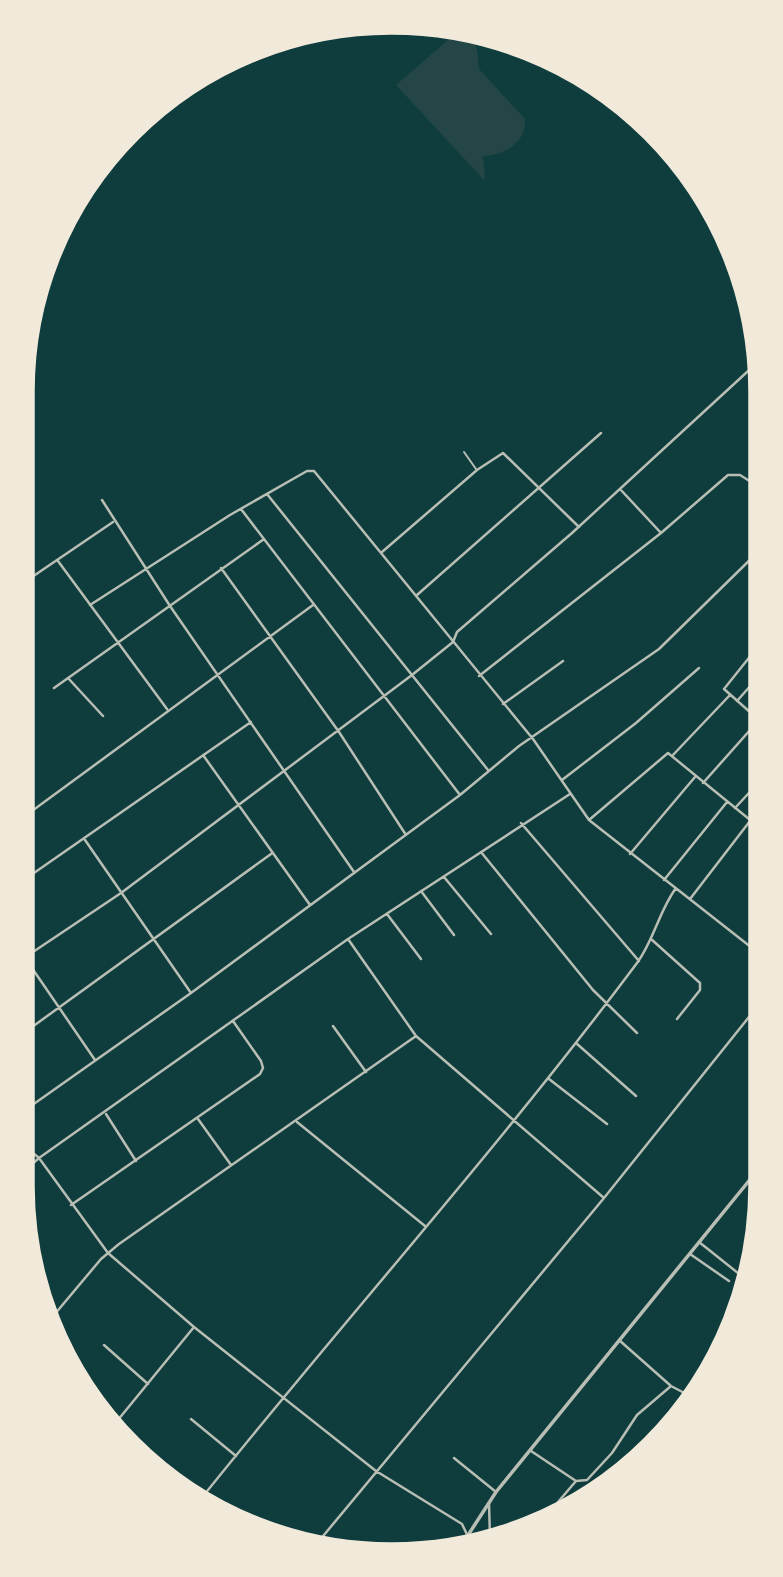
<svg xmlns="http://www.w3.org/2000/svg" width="783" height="1577" viewBox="0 0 783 1577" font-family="'PT Sans',sans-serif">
	<rect width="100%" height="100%" fill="#0f3d3e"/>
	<path fill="#244646" d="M 456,33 C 479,39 477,47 479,69 L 525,119 C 526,143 505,155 483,156 L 485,181 L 396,85 Z"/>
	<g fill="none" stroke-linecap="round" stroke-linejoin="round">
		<path stroke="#b8beb3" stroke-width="2" d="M 464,452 L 476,469"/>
		<path stroke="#b8beb3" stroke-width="2.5" d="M 620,489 L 661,533
			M 267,494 L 488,770
			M 102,500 L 170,606 L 354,872
			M 241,509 L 460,795
			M 382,552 L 477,470 L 503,453 L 579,527
			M 58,561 L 167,709
			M 221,568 L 339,732 L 406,835
			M 32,577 L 113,522
			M 417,595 L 601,433
			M 90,605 L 230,515 L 307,471 L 314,471 L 533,739 L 589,820 L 761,955
			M 760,644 L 724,689 L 760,721
			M 479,676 L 661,533 L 728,475 L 740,475 L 759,487
			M 68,678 L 103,716
			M 54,688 L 264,539
			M 737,701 L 760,675
			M 503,704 L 563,661
			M 753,716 L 760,708
			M 203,755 L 310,905
			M 672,756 L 730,695
			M 562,780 L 636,723 L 699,668
			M 703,783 L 759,720
			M 735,808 L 760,781
			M 21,819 L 313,605
			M 589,820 L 668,753 L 760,828
			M 521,823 L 639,961
			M 85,840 L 191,993
			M 481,852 L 593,990 L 637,1033
			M 630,854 L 695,777
			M 444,877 L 491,934
			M 664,880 L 727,802
			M 21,882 L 251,722
			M 421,891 L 454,935
			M 690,899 L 750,821
			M 387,914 L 421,959
			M 348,939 L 416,1036 L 604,1198
			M 651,939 L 700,983 L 700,990 L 677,1019
			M 21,952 L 95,1060
			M 21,960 L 121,893 L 412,675 L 453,642 L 457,632 L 572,533 L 759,361
			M 333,1026 L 366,1072
			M 21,1035 L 271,854
			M 576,1043 L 636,1096
			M 549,1079 L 607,1124
			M 759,1104 L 761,1106
			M 21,1113 L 191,993 L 460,795 L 519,746 L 659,649 L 759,551
			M 106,1114 L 136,1161
			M 198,1119 L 231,1165
			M 297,1122 L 425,1226
			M 21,1143 L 39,1158 L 108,1253 L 194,1327 L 376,1471 L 462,1524 L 471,1543
			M 21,1174 L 39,1158 L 348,939 L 570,794
			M 71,1205 L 260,1074 L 263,1068 L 261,1061 L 233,1021
			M 699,1242 L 743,1277
			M 690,1254 L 729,1281
			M 39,1297 L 57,1312
			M 49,1321 L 101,1259 L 119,1244 L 416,1036
			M 619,1340 L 671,1386 L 690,1396
			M 104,1345 L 148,1384
			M 191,1419 L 236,1456
			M 113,1426 L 194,1327
			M 531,1451 L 576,1481 L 587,1480 L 612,1453 L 637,1415 L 671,1386
			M 647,1452 C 648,1435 656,1422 673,1420
			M 454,1458 L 496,1492
			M 200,1500 C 344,1320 499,1148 637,963 C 654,940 659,911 676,888
			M 489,1503 L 490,1538
			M 541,1522 L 576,1481
			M 314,1547 L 604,1198 L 761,1002"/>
		<path stroke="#b8beb3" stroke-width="3.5" d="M 461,1546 L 496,1492 L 761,1166"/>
	</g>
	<path d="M0 0H783V1577H0ZM391 33H392A358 358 0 0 1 750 391V1186A358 358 0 0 1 392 1544H391A358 358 0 0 1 33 1186V391A358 358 0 0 1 391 33Z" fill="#f1e9da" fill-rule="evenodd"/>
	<path fill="none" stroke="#f1e9da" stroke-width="3.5" d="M391 33H392A358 358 0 0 1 750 391V1186A358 358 0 0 1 392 1544H391A358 358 0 0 1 33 1186V391A358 358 0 0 1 391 33Z"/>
</svg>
